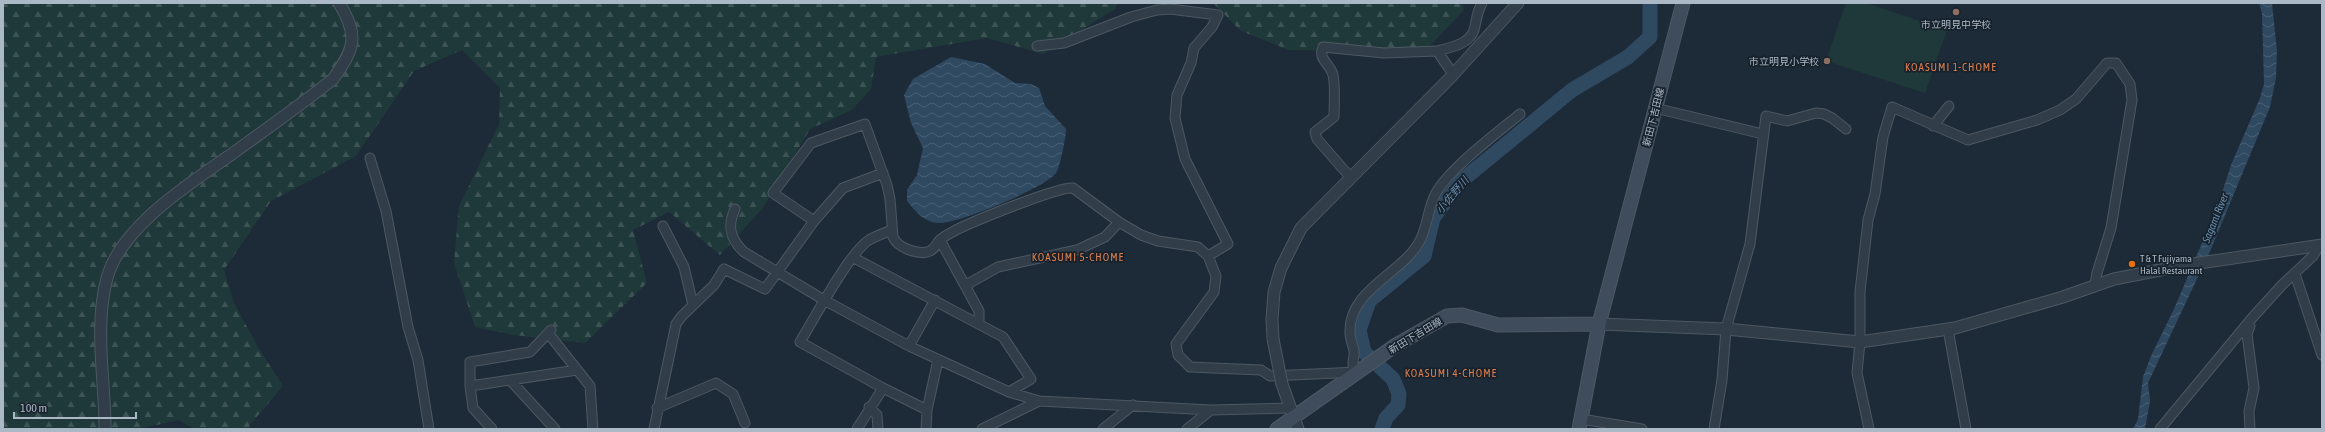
<svg xmlns="http://www.w3.org/2000/svg" width="2325" height="432" viewBox="0 0 2325 432" font-family="'Asap Condensed','Noto Sans JP',sans-serif">
	<defs>
		<pattern id="forest-firs" width="22" height="20" patternUnits="userSpaceOnUse"><rect width="22" height="20" fill="#1f3839"/><path d="M5 1l3.5 6h-7zM16 11l3.5 6h-7z" fill="#3d5354"/></pattern>
		<pattern id="water-waves" width="16" height="10" patternUnits="userSpaceOnUse"><rect width="16" height="10" fill="#2f4961"/><path d="M0 5q4-4 8 0t8 0" fill="none" stroke="#4a6176"/></pattern>
	</defs>
	<rect width="100%" height="100%" fill="#1d2b38"/>
	<path fill="#1f3839" d="M 1846,3 L 1866,3 L 1947,30 L 1925,93 L 1826,61 Z"/>
	<path fill="url(#forest-firs)" d="M 3,3 L 1118,3 L 1115,9 L 1043,54 L 987,38 L 876,57 L 871,89 L 852,110 L 810,129 L 763,208 L 720,255 L 669,212 L 633,230 L 647,283 L 585,343 L 514,335 L 475,327 L 454,263 L 459,206 L 499,124 L 500,88 L 462,50 L 414,71 L 356,156 L 271,201 L 224,270 L 234,303 L 258,347 L 283,386 L 249,426 L 250,429 L 194,429 L 179,420 L 139,429 L 3,429 Z
		M 1213,3 L 1462,3 L 1464,10 L 1424,52 L 1289,50 L 1241,31 Z"/>
	<path fill="url(#water-waves)" d="M 2259,3 L 2272,3 L 2277,51 L 2276,78 L 2270,107 L 2211,249 L 2148,383 L 2150,401 L 2145,429 L 2133,429 L 2138,419 L 2143,377 L 2151,356 L 2174,309 L 2218,205 L 2231,165 L 2260,98 L 2264,84 L 2262,13 Z
		M 951,57 L 985,64 L 1015,83 L 1031,84 L 1039,88 L 1045,106 L 1066,129 C 1066,137 1060,168 1056,173 C 1043,189 958,224 938,223 C 924,222 915,211 907,201 L 907,190 L 917,175 L 923,148 L 911,123 L 904,95 L 913,79 Z"/>
	<g fill="none" stroke-linecap="round" stroke-linejoin="round">
		<path stroke="#2f4961" stroke-width="15" d="M 1382,429 L 1386,418 L 1398,405 L 1399,394 L 1393,379 L 1364,352 L 1359,330 L 1369,301 L 1424,256 L 1433,218 L 1460,182 L 1572,90 L 1628,57 L 1650,37 L 1650,3"/>
		<defs>
			<path id="minor" d="M 1037,46 L 1064,43 L 1131,17 L 1157,10 L 1170,9 L 1218,15 L 1212,27 L 1194,48 L 1191,63 L 1177,95 L 1175,118 L 1185,159 L 1228,244 L 1208,256
				M 1437,51 C 1449,48 1470,44 1474,30 C 1477,19 1476,14 1482,3
				M 1655,108 L 1763,134
				M 1933,126 L 1949,106
				M 370,158 L 386,211 L 408,327 L 418,360 L 429,429
				M 1351,178 L 1317,139 L 1315,132 L 1334,117 C 1334,106 1336,80 1332,72 C 1328,63 1318,58 1323,47 L 1384,53 L 1437,51 L 1453,74
				M 735,209 C 727,226 730,239 744,252 L 824,300 L 909,346 L 1009,392 L 1039,401 L 1211,410 L 1291,408
				M 814,221 L 773,193 L 811,143 L 865,124 L 887,185 L 890,199 L 893,237 C 898,248 916,254 927,252 C 934,251 936,244 940,240 C 944,236 951,233 956,230 C 972,222 1059,186 1073,188 L 1119,222 L 1141,235 L 1158,241 L 1198,247 L 1208,256 L 1216,276 L 1214,292 L 1176,344 L 1178,355 L 1190,367 L 1261,370 L 1270,376 L 1358,372
				M 663,226 L 684,267 L 693,305
				M 892,230 C 884,233 876,236 869,240 C 849,253 814,319 800,342 L 883,388 L 927,410
				M 940,240 L 979,311 L 979,324
				M 854,258 L 1003,337 L 1031,379 L 1009,392
				M 2295,274 L 2322,355
				M 966,285 L 998,267 L 1077,250 L 1105,237 L 1119,222
				M 2250,326 L 2247,334 L 2254,388 L 2249,411 L 2250,429
				M 1948,329 L 1966,429
				M 548,333 L 590,386 L 593,429
				M 909,346 L 935,300
				M 1354,371 C 1351,360 1355,359 1354,351 C 1353,345 1350,339 1350,333 C 1348,291 1399,275 1418,244 C 1428,229 1427,209 1436,193 C 1450,168 1497,133 1520,114
				M 510,380 L 555,429
				M 470,386 L 577,370
				M 869,407 L 877,415 L 878,429
				M 657,408 L 716,383 L 733,394 L 745,423
				M 1581,419 L 1642,429
				M 492,429 L 473,408 L 470,386 L 470,362 L 530,352 L 551,330
				M 654,429 L 676,324 L 681,317 L 714,285 L 724,269 L 765,289 L 814,221 L 843,188 L 883,173
				M 857,429 L 883,388
				M 926,429 L 927,410 L 938,360
				M 982,429 L 1039,401
				M 1103,429 L 1133,405
				M 1187,429 L 1211,410
				M 1714,429 L 1722,380 L 1726,329 L 1750,244 L 1766,116 L 1787,121 L 1816,113 L 1824,114 L 1832,118 L 1846,129
				M 1869,429 L 1857,373 L 1860,342 L 1860,292 L 1868,220 L 1875,194 L 1883,137 L 1892,107 L 1968,140 L 2037,120 L 2060,110 L 2076,99 L 2107,63 L 2116,63 L 2130,84 L 2132,100 L 2111,228 L 2097,273 L 2095,285
				M 2160,429 L 2252,318 L 2282,285 L 2313,256 L 2319,246"/>
			<path id="tertiary" d="M 1599,324 L 1726,329 L 1860,342 L 1955,328 L 2063,297 L 2114,279 L 2186,265 L 2322,245
				M 1273,339 L 1272,320 L 1274,292 L 1281,268 L 1301,228 L 1450,78 L 1518,3
				M 1282,384 L 1298,429
				M 105,429 C 105,380 94,326 107,278 C 121,225 194,181 236,151 C 269,127 302,104 333,79 C 355,48 359,36 339,3"/>
			<path id="secondary" d="M 1277,429 L 1396,345 L 1447,316 L 1462,315 L 1498,325 L 1599,324
				M 1579,429 L 1599,324 L 1683,3"/>
		</defs>
		<use href="#minor" stroke="#4c5863" stroke-width="11"/>
		<use href="#tertiary" stroke="#4c5863" stroke-width="13"/>
		<use href="#secondary" stroke="#4c5863" stroke-width="15"/>
		<use href="#minor" stroke="#313d48" stroke-width="9"/>
		<use href="#tertiary" stroke="#313d48" stroke-width="11"/>
		<use href="#secondary" stroke="#3f4c5c" stroke-width="13"/>
		<defs>
			<path id="tertiary-bridge" d="M 1273,339 L 1282,384"/>
		</defs>
		<use href="#tertiary-bridge" stroke="#4c5863" stroke-width="13" stroke-linecap="butt"/>
		<use href="#tertiary-bridge" stroke="#313d48" stroke-width="11"/>
	</g>
	<g fill="#8d6e63" stroke="#17222c" stroke-width="1.5">
		<circle cx="1956" cy="12" r="4"/>
		<circle cx="1827" cy="61" r="4"/>
	</g>
	<circle fill="#e8710a" stroke="#17222c" stroke-width="1.5" cx="2132" cy="264" r="4"/>
	<g text-anchor="middle" stroke-width="3.5" stroke-linejoin="round" paint-order="stroke">
		<g font-size="10" fill="#abb8c5" stroke="#17222c">
			<text x="1956" y="28">市立明見中学校</text>
			<text x="1819" y="65" text-anchor="end">市立明見小学校</text>
			<text x="2140" y="262" text-anchor="start">T &amp; T Fujiyama<tspan x="2140" dy="12">Halal Restaurant</tspan></text>
		</g>
		<g font-size="10" fill="#abb8c5" stroke="#17222c">
			<text transform="translate(1653 117) rotate(-76)" y="4">新田下吉田線</text>
			<text transform="translate(1415 335) rotate(-31)" y="4">新田下吉田線</text>
		</g>
		<g font-size="11" letter-spacing="1" fill="#dc7f4f" stroke="#17222c">
			<text x="1951" y="71">KOASUMI 1-CHOME</text>
			<text x="1078" y="261">KOASUMI 5-CHOME</text>
			<text x="1451" y="377">KOASUMI 4-CHOME</text>
		</g>
		<g font-size="11" font-style="italic" fill="#688cac" stroke="#17222c">
			<text transform="translate(1452 195) rotate(-50)" y="4">小佐野川</text>
			<text transform="translate(2215 218) rotate(-68)" y="4">Sagami River</text>
		</g>
	</g>
	<rect width="2325" height="432" fill="none" stroke="#abb8c5" stroke-width="8"/>
	<path d="M14 412v6h122v-6" fill="none" stroke="#abb8c5" stroke-width="2"/>
	<text x="20" y="412" font-size="12" fill="#abb8c5" stroke="#17222c" stroke-width="3" paint-order="stroke">100 m</text>
</svg>
